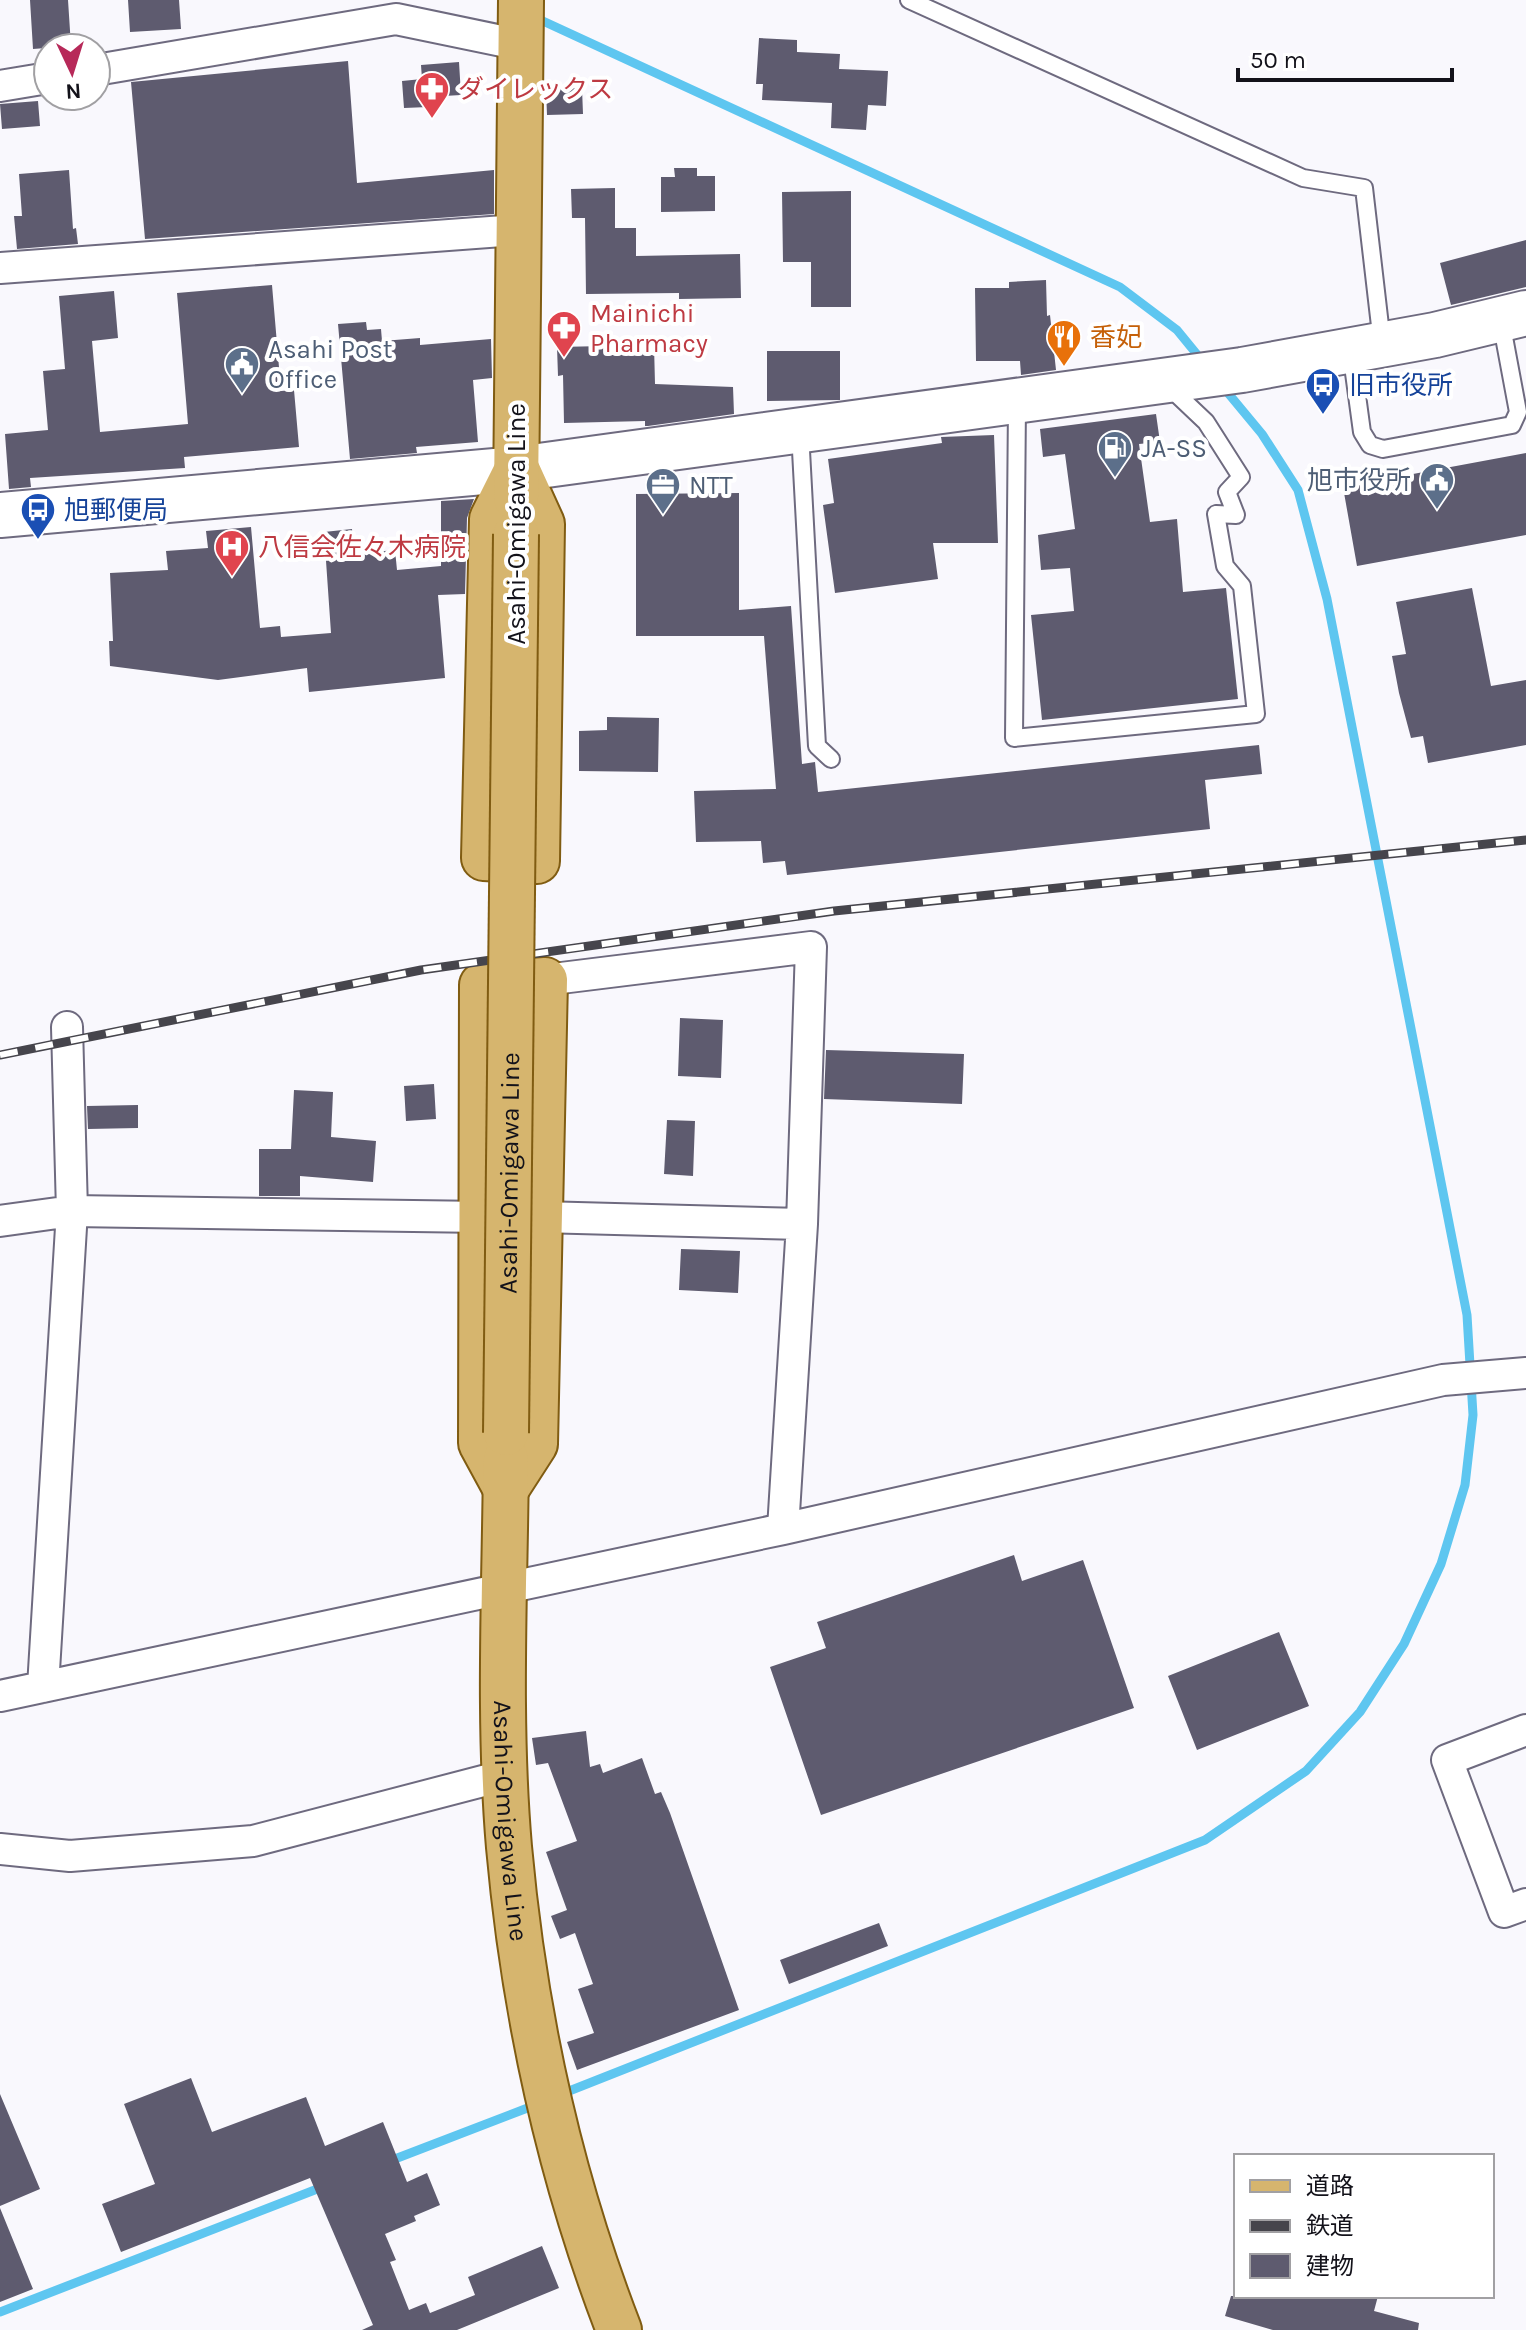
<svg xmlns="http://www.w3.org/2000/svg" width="1526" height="2330" viewBox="0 0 1526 2330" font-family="Karla,'Noto Sans JP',sans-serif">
	<rect width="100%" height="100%" fill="#f9f8fd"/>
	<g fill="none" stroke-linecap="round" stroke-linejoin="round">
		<path stroke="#5ec6f0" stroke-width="9" d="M 532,16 L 1120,287 L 1177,330 L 1204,363
			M 559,2095 L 1205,1840 L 1306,1771 L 1360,1712 L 1404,1644 L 1441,1564 L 1465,1485 L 1473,1415 L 1467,1315 L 1327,599 L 1298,490 L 1262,434 L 1223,387
			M 387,2162 L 538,2104
			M 0,2312 L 325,2186"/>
	</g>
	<path fill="#5e5b6f" d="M 30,0 L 68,0 L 71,46 L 33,49 Z
		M 128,0 L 179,0 L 181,29 L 130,32 Z
		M 759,38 L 797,40 L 797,52 L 840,54 L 839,69 L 888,71 L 886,106 L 868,105 L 866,130 L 831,128 L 832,103 L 762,100 L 763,84 L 756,84 Z
		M 348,61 L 357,183 L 494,170 L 494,214 L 145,239 L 131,82 Z
		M 459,62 L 461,95 L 427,97 L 428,107 L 404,108 L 402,81 L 422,79 L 421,65 Z
		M 582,88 L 583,114 L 547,115 L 546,89 Z
		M 38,101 L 40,126 L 2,129 L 0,104 Z
		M 674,168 L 697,168 L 697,176 L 715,176 L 715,211 L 661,212 L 661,177 L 675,177 Z
		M 69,170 L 73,229 L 76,228 L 78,244 L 17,249 L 14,216 L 22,216 L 19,174 Z
		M 615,188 L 615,228 L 636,228 L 636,256 L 740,254 L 741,298 L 679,299 L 679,293 L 586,294 L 585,218 L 572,218 L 571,189 Z
		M 851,191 L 851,307 L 811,307 L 811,262 L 783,262 L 782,192 Z
		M 1526,240 L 1526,287 L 1451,305 L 1440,263 Z
		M 1046,280 L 1047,316 L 1050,315 L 1056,370 L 1021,375 L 1020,361 L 976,361 L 975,288 L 1009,288 L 1009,282 Z
		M 272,285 L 281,391 L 294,390 L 299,447 L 184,457 L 185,468 L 30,478 L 31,487 L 9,489 L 5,434 L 48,430 L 43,371 L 65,369 L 59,296 L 114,291 L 118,338 L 92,341 L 100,432 L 188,424 L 177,293 Z
		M 366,322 L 367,330 L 381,329 L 382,341 L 420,338 L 420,345 L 491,339 L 492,378 L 473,380 L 478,442 L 416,447 L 417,453 L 350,459 L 338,324 Z
		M 654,345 L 655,384 L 733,387 L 734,414 L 648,426 L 645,426 L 645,421 L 564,423 L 563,375 L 558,376 L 557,347 Z
		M 767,351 L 840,351 L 840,400 L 767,401 Z
		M 1156,414 L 1160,442 L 1139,444 L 1150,522 L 1177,519 L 1183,592 L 1226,588 L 1238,699 L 1042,720 L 1031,615 L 1074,611 L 1070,568 L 1041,570 L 1038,535 L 1075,529 L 1065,454 L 1043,457 L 1040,429 Z
		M 994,435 L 998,543 L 933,543 L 938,579 L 835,593 L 823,505 L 834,503 L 828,459 L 942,443 L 941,437 Z
		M 1526,453 L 1526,535 L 1357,566 L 1343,487 Z
		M 739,493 L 739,610 L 791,606 L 802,764 L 815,762 L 818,792 L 1259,745 L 1262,774 L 1205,780 L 1210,829 L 787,875 L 785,861 L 763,863 L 761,841 L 696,842 L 694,791 L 776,789 L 764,636 L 636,636 L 636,494 Z
		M 474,499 L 467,518 L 465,594 L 438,595 L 445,678 L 309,692 L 307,668 L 218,680 L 110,666 L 109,641 L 113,641 L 110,573 L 168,570 L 166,551 L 208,548 L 206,531 L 251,527 L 260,628 L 280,626 L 281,637 L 331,633 L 324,532 L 352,529 L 354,554 L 395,550 L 397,570 L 441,566 L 441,501 Z
		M 1472,588 L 1491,686 L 1526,680 L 1526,745 L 1428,763 L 1423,736 L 1411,738 L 1399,693 L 1392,656 L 1406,654 L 1396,602 Z
		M 607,717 L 659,718 L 658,772 L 579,771 L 579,731 L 607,730 Z
		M 680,1018 L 723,1020 L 721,1078 L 678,1076 Z
		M 826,1050 L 964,1054 L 962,1104 L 824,1099 Z
		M 434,1084 L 436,1119 L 406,1121 L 404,1086 Z
		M 294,1090 L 333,1092 L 331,1137 L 376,1141 L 373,1182 L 300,1176 L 300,1196 L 259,1196 L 259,1149 L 291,1149 Z
		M 138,1105 L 138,1128 L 88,1129 L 87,1106 Z
		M 667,1120 L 695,1121 L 693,1176 L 664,1174 Z
		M 681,1249 L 740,1251 L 738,1293 L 679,1290 Z
		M 1014,1555 L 1022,1581 L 1083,1560 L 1134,1708 L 821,1815 L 770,1667 L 826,1648 L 817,1622 Z
		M 1279,1632 L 1309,1706 L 1197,1750 L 1168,1676 Z
		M 586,1731 L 590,1767 L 600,1764 L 603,1773 L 642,1758 L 655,1794 L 661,1792 L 670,1813 L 739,2010 L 577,2070 L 567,2042 L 594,2033 L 578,1989 L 593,1984 L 575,1933 L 560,1939 L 551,1916 L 567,1910 L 546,1852 L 577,1841 L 548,1763 L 536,1765 L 532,1738 Z
		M 879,1923 L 888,1946 L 789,1984 L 780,1960 Z
		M 191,2078 L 212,2132 L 306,2097 L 325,2146 L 383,2122 L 407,2182 L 427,2173 L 440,2205 L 414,2216 L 416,2221 L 385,2234 L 396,2260 L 390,2262 L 409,2310 L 426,2303 L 430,2313 L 475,2295 L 468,2277 L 542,2246 L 559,2288 L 457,2330 L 362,2330 L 373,2325 L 310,2178 L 121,2252 L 102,2204 L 155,2184 L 124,2104 Z
		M 0,2094 L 40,2189 L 0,2206 Z
		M 0,2208 L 33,2289 L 0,2302 Z
		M 1231,2296 L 1378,2296 L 1374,2311 L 1419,2323 L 1418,2330 L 1273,2330 L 1225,2316 Z"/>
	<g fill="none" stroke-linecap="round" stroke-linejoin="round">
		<defs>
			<path id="lane" d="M 909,0 L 1303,178 L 1364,188 L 1382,343
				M 1351,351 L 1362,432 L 1370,445 L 1383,449 L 1512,425 L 1518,412 L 1501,321
				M 1017,404 L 1014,738 L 1256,714 L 1242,586 L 1225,566 L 1216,514 L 1236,515 L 1227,492 L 1241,477 L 1206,422 L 1167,385
				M 800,432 L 817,746 L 831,759"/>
			<path id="street" d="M 96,70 L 396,19 L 521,45
				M 0,86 L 48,78
				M 0,268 L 517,230
				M 545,980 L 811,947 L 802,1224 L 783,1529
				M 540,1217 L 802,1224
				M 0,1221 L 72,1211 L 484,1217
				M 43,1687 L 72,1211 L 67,1027
				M 0,1696 L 783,1529 L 1443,1380 L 1526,1373
				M 1526,1730 L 1447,1760 L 1504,1912 L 1526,1904
				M 0,1849 L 70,1856 L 253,1841 L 506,1775"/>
			<path id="secondary" d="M 0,515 L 517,469 L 1242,370 L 1435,335 L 1526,313"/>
			<g id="primary">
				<path d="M 517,469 L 542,524 L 537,861 L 484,858 L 492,519 Z"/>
				<path d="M 516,498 L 521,0"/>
				<path d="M 545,980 L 535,1444 L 506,1489 L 481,1443 L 482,985 Z"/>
				<path id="s1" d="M 506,1459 C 505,1587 498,1719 509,1847 C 524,2013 559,2175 619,2330"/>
			</g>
		</defs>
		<use href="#lane" stroke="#6e6a7f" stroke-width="20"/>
		<use href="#street" stroke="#6e6a7f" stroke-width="34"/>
		<use href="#secondary" stroke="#6e6a7f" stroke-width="48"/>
		<use href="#primary" stroke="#805c12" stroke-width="48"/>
		<use href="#lane" stroke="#fff" stroke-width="16"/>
		<use href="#street" stroke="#fff" stroke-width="30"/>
		<use href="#secondary" stroke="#fff" stroke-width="44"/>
		<use href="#primary" stroke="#d6b56e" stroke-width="44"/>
		<defs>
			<path id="rail" d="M 0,1055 L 421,970 L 834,911 L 1526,840"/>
		</defs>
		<use href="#rail" stroke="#46454c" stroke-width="9"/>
		<use href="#rail" stroke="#fff" stroke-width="6" stroke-dasharray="18" stroke-linecap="butt"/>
		<defs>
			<g id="primary-bridge">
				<path id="s2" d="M 506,1433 L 516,534"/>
			</g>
		</defs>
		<use href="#primary-bridge" stroke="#805c12" stroke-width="48" stroke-linecap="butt"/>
		<use href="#primary-bridge" stroke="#d6b56e" stroke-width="44"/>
	</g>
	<defs>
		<symbol id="pharmacy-pin" viewBox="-11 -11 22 30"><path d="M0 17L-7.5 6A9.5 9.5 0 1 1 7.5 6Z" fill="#e0444e" stroke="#fff"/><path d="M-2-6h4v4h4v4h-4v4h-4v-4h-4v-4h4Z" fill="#fff"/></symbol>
		<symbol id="restaurant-pin" viewBox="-11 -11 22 30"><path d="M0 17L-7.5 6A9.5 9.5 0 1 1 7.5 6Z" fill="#e8710a" stroke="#fff"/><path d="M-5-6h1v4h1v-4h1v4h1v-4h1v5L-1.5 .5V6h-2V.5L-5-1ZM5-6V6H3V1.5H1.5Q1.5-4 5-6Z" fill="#fff"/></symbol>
		<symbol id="civic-pin" viewBox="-11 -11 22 30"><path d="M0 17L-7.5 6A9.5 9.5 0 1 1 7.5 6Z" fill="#5c6f8a" stroke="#fff"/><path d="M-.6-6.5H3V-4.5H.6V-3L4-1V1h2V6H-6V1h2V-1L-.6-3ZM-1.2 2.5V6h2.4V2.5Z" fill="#fff"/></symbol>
		<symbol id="bus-pin" viewBox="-11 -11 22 30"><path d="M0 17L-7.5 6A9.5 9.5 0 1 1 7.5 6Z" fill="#1a4fb4" stroke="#fff"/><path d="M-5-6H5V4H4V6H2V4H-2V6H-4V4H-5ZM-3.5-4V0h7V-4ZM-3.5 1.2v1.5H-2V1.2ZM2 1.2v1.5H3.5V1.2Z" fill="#fff"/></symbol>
		<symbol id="fuel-pin" viewBox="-11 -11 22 30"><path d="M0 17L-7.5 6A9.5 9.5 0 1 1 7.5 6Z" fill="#5c6f8a" stroke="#fff"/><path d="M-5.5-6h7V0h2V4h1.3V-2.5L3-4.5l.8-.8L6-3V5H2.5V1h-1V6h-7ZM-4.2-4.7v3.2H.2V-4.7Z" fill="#fff"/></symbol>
		<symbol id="office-pin" viewBox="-11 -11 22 30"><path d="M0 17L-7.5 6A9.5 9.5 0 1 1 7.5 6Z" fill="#5c6f8a" stroke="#fff"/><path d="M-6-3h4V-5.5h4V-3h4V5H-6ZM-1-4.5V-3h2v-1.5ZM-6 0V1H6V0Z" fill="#fff"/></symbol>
		<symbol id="hospital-pin" viewBox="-11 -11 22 30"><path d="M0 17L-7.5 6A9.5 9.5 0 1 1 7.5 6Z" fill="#e0444e" stroke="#fff"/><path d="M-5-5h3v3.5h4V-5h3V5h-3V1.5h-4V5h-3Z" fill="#fff"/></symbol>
	</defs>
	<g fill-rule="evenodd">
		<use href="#pharmacy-pin" x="412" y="69" width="40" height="54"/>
		<use href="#pharmacy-pin" x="544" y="308" width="40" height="54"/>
		<use href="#restaurant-pin" x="1044" y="317" width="40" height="54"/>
		<use href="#civic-pin" x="222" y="344" width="40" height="54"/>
		<use href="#bus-pin" x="1303" y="365" width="40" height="54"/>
		<use href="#fuel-pin" x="1095" y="428" width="40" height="54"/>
		<use href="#civic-pin" x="1417" y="460" width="40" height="54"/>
		<use href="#office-pin" x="643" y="465" width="40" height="54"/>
		<use href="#bus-pin" x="18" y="490" width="40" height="54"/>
		<use href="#hospital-pin" x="212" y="527" width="40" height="54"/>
	</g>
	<g text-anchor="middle" stroke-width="8" stroke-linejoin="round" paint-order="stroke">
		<g font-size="26" fill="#be3a42" stroke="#fff" text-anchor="start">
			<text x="458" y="98">ダイレックス</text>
			<text x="590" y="322">Mainichi<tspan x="590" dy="30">Pharmacy</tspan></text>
			<text x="258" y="556">八信会佐々木病院</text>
		</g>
		<g font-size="26" fill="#c56008" stroke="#fff" text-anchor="start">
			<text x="1090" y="346">香妃</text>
		</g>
		<g font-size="26" fill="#4e5e75" stroke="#fff" text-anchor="start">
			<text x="268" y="358">Asahi Post<tspan x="268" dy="30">Office</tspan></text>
			<text x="1141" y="457">JA-SS</text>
			<text x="1411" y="489" text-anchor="end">旭市役所</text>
			<text x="689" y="494">NTT</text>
		</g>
		<g font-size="26" fill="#164399" stroke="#fff" text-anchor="start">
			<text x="1349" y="394">旧市役所</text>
			<text x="64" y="519">旭郵便局</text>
		</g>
		<g font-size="26" fill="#13121a" stroke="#fff">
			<text transform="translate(516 524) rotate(-90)" y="9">Asahi-Omigawa Line</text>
			<text dy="9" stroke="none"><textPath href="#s2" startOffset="260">Asahi-Omigawa Line</textPath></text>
			<text dy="9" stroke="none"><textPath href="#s1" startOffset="362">Asahi-Omigawa Line</textPath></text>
		</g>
	</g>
	<rect x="1234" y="2154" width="260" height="144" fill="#ffffff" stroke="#a1a0a3" stroke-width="2"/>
	<rect x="1250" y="2180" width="40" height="12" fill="#d6b56e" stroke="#a1a0a3" stroke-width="2"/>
	<text x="1306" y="2194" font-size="24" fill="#13121a">道路</text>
	<rect x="1250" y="2220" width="40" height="12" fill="#46454c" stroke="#a1a0a3" stroke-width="2"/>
	<text x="1306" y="2234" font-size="24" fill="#13121a">鉄道</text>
	<rect x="1250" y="2254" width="40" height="24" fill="#5e5b6f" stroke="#a1a0a3" stroke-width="2"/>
	<text x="1306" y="2274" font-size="24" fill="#13121a">建物</text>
	<g transform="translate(72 72) rotate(176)"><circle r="38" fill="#ffffff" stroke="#a1a0a3" stroke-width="2"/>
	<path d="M0-6L14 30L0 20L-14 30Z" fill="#b72959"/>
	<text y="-12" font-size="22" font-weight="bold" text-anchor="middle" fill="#13121a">N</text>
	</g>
	<path d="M1238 68v12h214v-12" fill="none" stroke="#13121a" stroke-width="4"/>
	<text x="1250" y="68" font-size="24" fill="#13121a" stroke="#ffffff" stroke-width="6" paint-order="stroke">50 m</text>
</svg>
